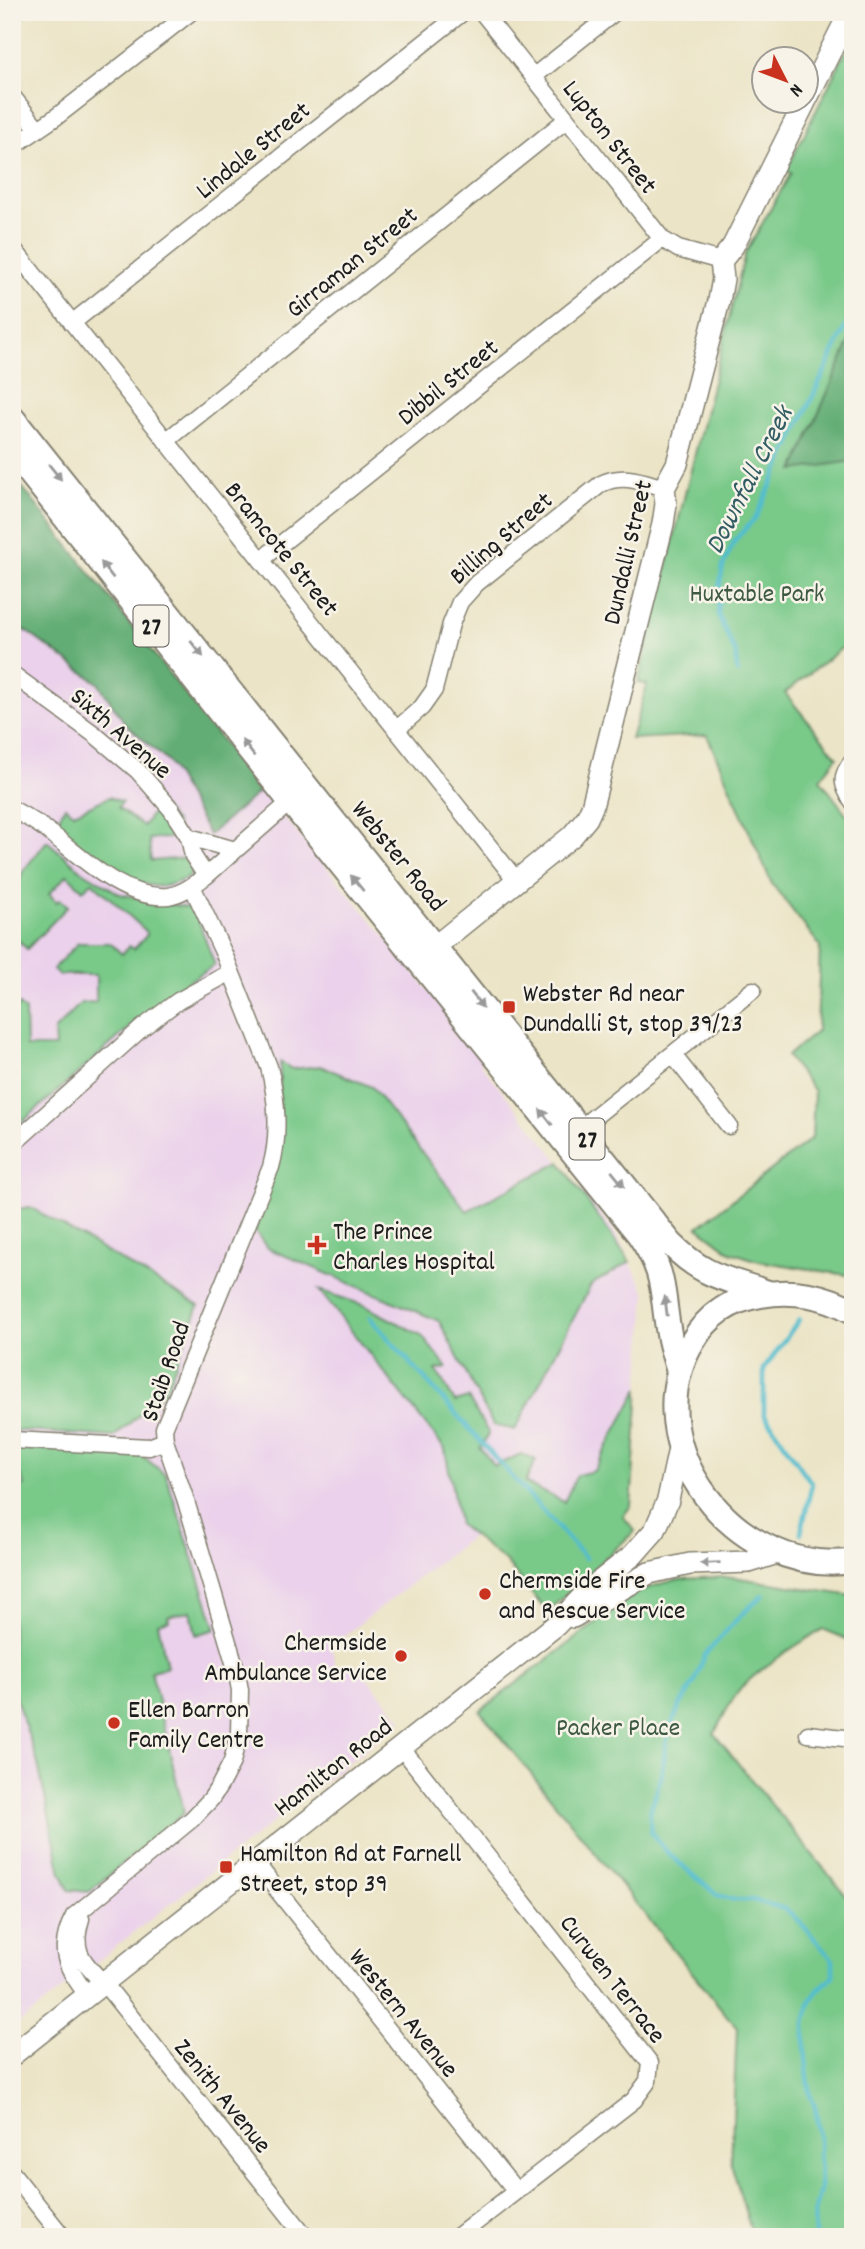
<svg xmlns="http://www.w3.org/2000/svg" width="865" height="2249" viewBox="0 0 865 2249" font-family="Dekko,sans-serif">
	<rect width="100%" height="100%" fill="#f7f3e8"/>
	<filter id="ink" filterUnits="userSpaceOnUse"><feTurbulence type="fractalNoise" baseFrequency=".0143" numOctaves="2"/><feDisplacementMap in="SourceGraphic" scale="14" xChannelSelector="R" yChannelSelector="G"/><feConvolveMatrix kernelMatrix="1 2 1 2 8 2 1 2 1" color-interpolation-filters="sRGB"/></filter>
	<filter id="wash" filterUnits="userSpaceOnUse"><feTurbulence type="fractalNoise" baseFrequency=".00686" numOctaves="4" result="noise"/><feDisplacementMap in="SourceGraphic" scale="28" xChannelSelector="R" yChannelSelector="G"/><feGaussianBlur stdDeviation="1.57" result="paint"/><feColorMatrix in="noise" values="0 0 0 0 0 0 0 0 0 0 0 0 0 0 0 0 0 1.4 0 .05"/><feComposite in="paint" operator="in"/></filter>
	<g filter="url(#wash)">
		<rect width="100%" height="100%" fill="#ebe4c6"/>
		<path fill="#ebd1eb" d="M 12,474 L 261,790 L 383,934 L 485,1062 L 479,1062 L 613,1229 L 646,1293 L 631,1506 L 623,1516 L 635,1531 L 561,1593 L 498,1516 L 331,1646 L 336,1667 L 358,1667 L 402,1720 L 12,2029 Z"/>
		<path fill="#79c989" stroke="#4a7252" stroke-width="2" d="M 853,37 L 853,639 L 785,693 L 837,757 L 820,779 L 853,823 L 853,1276 L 759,1261 L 731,1252 L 698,1227 L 812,1138 L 814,1091 L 787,1056 L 817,1031 L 820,946 L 772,884 L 707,735 L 631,739 L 647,685 L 638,682 L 745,254 L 791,173 L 786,171 Z
			M 109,797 L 122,802 L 118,808 L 143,826 L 159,804 L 176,823 L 177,835 L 169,838 L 149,839 L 151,861 L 186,858 L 192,863 L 190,877 C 182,880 173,885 164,886 C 135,891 76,845 53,828 L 65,806 L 74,813 Z
			M 47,841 L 81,870 L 120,894 L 194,909 L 215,965 L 168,994 L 12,1131 L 12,1013 L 19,1005 L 25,1011 L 26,1047 L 55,1047 L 54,1031 L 81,1003 L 96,1002 L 96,975 L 59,975 L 53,969 L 78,943 L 110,943 L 122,954 L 129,946 L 134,949 L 147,935 L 145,930 L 92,882 L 83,890 L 67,875 L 49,894 L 57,902 L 60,899 L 68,906 L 27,949 L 12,934 L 12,901 L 23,871 Z
			M 280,1062 L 292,1069 L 321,1066 L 372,1087 L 467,1211 L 560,1162 L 630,1262 L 591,1285 L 515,1430 L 493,1425 L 439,1321 L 267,1248 L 255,1231 L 279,1152 Z
			M 30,1207 L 199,1306 L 165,1392 L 114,1437 L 12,1430 L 12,1210 Z
			M 319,1290 L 363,1305 L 421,1335 L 447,1368 L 436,1370 L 455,1402 L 468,1398 L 489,1434 L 480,1448 L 494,1466 L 521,1454 L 536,1460 L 525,1483 L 564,1502 L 577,1475 L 594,1471 L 639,1388 L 631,1506 L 623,1516 L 635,1531 L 547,1612 L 505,1561 L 459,1525 L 445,1449 Z
			M 12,1448 L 139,1453 L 166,1475 L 216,1629 L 196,1635 L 191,1611 L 168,1616 L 169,1620 L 158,1623 L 167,1667 L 151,1671 L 184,1813 L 89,1892 L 69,1890 L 61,1873 L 38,1764 L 12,1687 L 12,1491 L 24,1486 L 21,1475 L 12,1475 Z
			M 733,1577 L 853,1596 L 853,1642 L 823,1629 C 796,1645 769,1662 746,1683 C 732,1697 723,1717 714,1734 L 853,1904 L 853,2237 L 753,2237 L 731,2164 L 737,2028 L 480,1711 L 628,1598 C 667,1576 690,1578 733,1577 Z"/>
		<path fill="#62ad75" stroke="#3f6448" stroke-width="2" d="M 853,334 L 853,461 L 794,470 Z
			M 12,474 L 261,790 L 209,835 L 168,762 L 125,723 L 98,683 L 12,621 Z"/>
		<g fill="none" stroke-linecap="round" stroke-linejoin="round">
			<path stroke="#52bdce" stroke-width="4.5" d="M 737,672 L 736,654 L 718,615 L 719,588 L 723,566 L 735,540 L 756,517 L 853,311
				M 370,1318 L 585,1558
				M 799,1320 L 764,1369 L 764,1414 L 812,1484 L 801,1533
				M 763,1595 L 739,1617 L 705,1655 L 695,1681 L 679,1707 L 667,1738 L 661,1778 L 650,1812 L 651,1833 L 669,1854 L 717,1895 L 735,1900 L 753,1900 L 786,1909 L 801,1923 L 833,1960 L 833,1976 L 819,1989 L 811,2000 L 805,2022 L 805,2050 L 810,2095 L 815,2107 L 819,2133 L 820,2190 L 814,2212 L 815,2237"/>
		</g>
	</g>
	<g filter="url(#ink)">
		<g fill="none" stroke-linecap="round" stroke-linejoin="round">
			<defs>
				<path id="street" d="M 482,12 L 662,239 L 678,249 L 721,261
					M 533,77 L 615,12
					M 12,96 L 38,129
					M 12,147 L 56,117 L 191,12
					M 12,247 L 516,880
					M 72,323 L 463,12
					M 166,441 L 566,120
					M 261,560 L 662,239
					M 12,674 L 94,734 L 138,771 L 171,809 L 189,837 L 193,856 L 206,876
					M 396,730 L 422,707 L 434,690 L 451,624 L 460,602 L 477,583 L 601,484 C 623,473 643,482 664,488
					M 853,761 C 839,776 842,786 853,802
					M 12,809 C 25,816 38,823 49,832 C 82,857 123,900 168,896 C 182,894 195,884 206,876 L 298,795
					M 189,837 L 235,850
					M 673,1055 L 729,1126
					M 579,1129 L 753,990
					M 12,1145 L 142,1028 L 178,1001 L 231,972
					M 12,1440 L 149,1447 L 165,1441
					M 808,1734 L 853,1739
					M 401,1747 L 650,2063 L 648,2081 L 634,2100 L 457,2237
					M 255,1862 L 516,2191
					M 81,1919 C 69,1958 89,1965 111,1992 L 306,2237
					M 88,1996 C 66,1967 56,1950 74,1916 L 192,1819 L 211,1799 L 220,1785 L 232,1762 L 239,1733 L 240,1690 L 236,1669 L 185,1498 L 165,1441 L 164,1428 L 271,1167 C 280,1136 277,1098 269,1067 L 224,954 L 192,886
					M 12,2173 L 63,2237"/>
				<path id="secondary" d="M 806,100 L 850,12
					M 422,957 L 572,836 L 587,818 L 592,807 L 663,524 L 666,504 L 664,488 L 677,464 L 719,301 L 723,279 L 721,261 L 733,246 L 805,102
					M 573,1617 L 649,1573 L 690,1564 L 749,1562 L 777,1553
					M 12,2055 L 556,1625 L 589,1590 L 633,1555 L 655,1530 L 668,1500 L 680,1444"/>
				<path id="primary" d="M 12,418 L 671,1244 C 705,1278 726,1278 768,1293
					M 12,450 L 291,802 L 639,1234 C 667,1275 661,1290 669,1334 C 671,1347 676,1360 679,1372
					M 853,1311 C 825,1295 792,1289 761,1295 C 731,1300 708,1315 693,1341 C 630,1444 738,1579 853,1561"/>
			</defs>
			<use href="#street" stroke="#848071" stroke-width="19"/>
			<use href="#secondary" stroke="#848071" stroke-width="24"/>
			<use href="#primary" stroke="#848071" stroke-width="28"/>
			<use href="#street" stroke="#fff" stroke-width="16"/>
			<use href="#secondary" stroke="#fff" stroke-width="21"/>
			<use href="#primary" stroke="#fff" stroke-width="24"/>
		</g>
		<defs><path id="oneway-solid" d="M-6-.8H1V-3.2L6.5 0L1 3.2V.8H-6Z" transform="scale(1.75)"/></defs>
		<g fill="#999">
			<use href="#oneway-solid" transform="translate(55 472) rotate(51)"/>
			<use href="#oneway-solid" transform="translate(107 570) rotate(-128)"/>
			<use href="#oneway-solid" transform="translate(197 649) rotate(51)"/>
			<use href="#oneway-solid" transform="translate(248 748) rotate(-128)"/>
			<use href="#oneway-solid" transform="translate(357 883) rotate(-129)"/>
			<use href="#oneway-solid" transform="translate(477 1000) rotate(52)"/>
			<use href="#oneway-solid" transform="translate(546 1117) rotate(-128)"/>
			<use href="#oneway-solid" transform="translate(618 1179) rotate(51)"/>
			<use href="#oneway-solid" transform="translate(666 1306) rotate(-97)"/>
			<use href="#oneway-solid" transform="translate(710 1563) rotate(178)"/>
		</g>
	</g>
	<g fill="#c8321e" stroke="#f7f3e8" stroke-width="2.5">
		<rect x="502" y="1000" width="14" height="14" rx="3.5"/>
		<path d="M313.5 1234.5h7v7h7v7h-7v7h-7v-7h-7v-7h7z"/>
		<circle cx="485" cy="1594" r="7"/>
		<circle cx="401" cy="1656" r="7"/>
		<circle cx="114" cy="1723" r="7"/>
		<rect x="219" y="1860" width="14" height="14" rx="3.5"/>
	</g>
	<g text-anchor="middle" stroke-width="5" stroke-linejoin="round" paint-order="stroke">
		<g fill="#f7f3e8" stroke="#5e5c59" stroke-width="2">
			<rect x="133.5" y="605.5" width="35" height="41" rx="5"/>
			<rect x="569.5" y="1118.5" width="35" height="41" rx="5"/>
		</g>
		<g font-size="24" font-weight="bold" fill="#1c1c1c">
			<text x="151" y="634">27</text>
			<text x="587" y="1147">27</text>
		</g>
		<g font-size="26" fill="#1c1c1c" stroke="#f7f3e8">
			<text transform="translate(611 136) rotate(52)" y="9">Lupton Street</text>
			<text transform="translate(252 149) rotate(-39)" y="9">Lindale Street</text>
			<text transform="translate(351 261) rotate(-39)" y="9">Girraman Street</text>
			<text transform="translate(447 381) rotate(-39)" y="9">Dibbil Street</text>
			<text transform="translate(500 537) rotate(-41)" y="9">Billing Street</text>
			<text transform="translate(283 548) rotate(51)" y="9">Bramcote Street</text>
			<text transform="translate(626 552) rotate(-77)" y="9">Dundalli Street</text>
			<text transform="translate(122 732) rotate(41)" y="9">Sixth Avenue</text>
			<text transform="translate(400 855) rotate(51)" y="9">Webster Road</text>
			<text transform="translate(164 1371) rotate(-71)" y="9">Staib Road</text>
			<text transform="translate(332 1766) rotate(-38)" y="9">Hamilton Road</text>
			<text transform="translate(614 1978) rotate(52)" y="9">Curwen Terrace</text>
			<text transform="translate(405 2012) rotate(51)" y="9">Western Avenue</text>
			<text transform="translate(224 2095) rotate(51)" y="9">Zenith Avenue</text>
		</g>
		<g font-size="26" fill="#3d5942" stroke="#f7f3e8">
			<text x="757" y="601">Huxtable Park</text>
			<text x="618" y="1735">Packer Place</text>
		</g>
		<g font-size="26" fill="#1c1c1c" stroke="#f7f3e8" text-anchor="start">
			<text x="523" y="1001">Webster Rd near<tspan x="523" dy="30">Dundalli St, stop 39/23</tspan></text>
			<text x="333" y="1239">The Prince<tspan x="333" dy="30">Charles Hospital</tspan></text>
			<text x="499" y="1588">Chermside Fire<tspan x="499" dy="30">and Rescue Service</tspan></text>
			<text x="387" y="1650" text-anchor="end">Chermside<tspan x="387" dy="30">Ambulance Service</tspan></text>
			<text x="128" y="1717">Ellen Barron<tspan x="128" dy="30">Family Centre</tspan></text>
			<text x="240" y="1861">Hamilton Rd at Farnell<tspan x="240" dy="30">Street, stop 39</tspan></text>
		</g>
		<g font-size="28" font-style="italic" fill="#325c63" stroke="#f7f3e8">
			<text transform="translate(747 479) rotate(-63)" y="10">Downfall Creek</text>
		</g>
	</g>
	<rect width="865" height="2249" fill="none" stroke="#f7f3e8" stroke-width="42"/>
	<g transform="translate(785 80) rotate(132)"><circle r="33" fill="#f7f3e8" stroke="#9f9d96" stroke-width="2"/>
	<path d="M0-5L12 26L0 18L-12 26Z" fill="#c8321e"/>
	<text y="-10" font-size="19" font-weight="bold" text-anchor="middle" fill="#1c1c1c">N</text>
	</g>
</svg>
